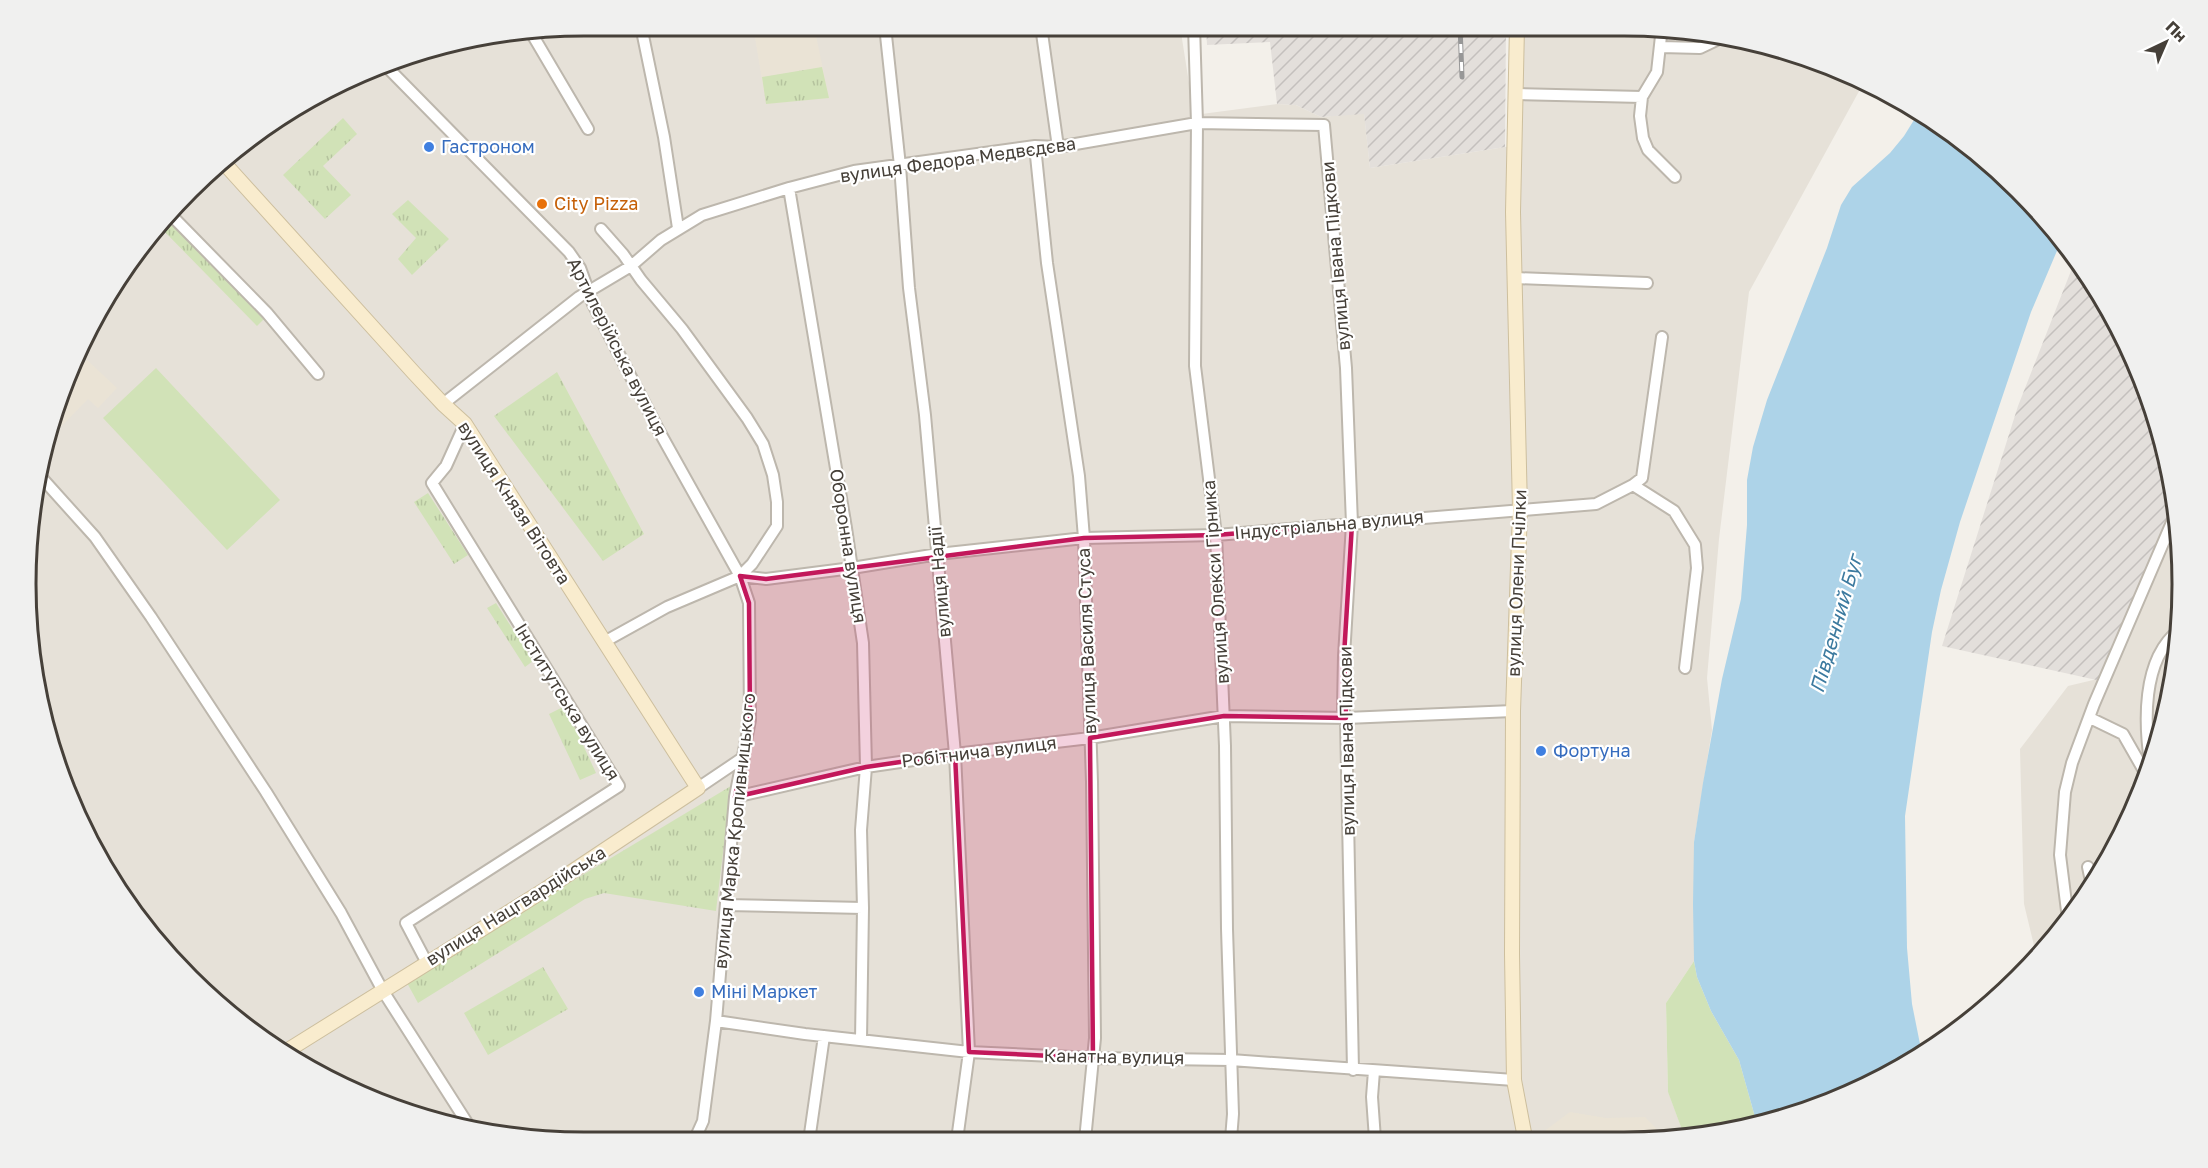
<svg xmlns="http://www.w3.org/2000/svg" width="2208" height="1168" viewBox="0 0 2208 1168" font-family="'Golos Text',sans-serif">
	<defs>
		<pattern id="industrial-furrows" width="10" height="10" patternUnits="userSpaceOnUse" patternTransform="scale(1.5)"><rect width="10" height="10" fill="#e3dfdb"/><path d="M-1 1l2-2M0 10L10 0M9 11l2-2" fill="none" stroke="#c4c0bd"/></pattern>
		<pattern id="park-tufts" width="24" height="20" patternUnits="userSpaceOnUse" patternTransform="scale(1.5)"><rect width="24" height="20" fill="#d1e2b7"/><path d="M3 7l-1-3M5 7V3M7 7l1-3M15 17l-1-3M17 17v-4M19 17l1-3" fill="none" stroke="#b5c39e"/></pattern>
	</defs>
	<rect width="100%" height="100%" fill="#f3f0ea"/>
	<path fill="#e6e1d8" d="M 584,26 L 1180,26 L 1194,115 L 1277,104 L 1296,105 L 1321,117 L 1364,113 L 1370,168 L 1505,147 L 1518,147 L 1522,27 L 1660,27 L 1769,45 L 1863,84 L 1749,292 L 1719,539 L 1707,678 L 1712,730 L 1694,842 L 1694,961 L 1666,1003 L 1668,1091 L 1685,1138 L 548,1141 L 439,1123 L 305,1068 L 164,952 L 68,798 L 27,621 L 44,440 L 119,274 L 244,141 L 404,55 Z
		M 2177,518 L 2181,547 L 2178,657 L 2153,763 L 2108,863 L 2044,952 L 2037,958 L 2024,904 L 2020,749 L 2068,686 L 2110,676 Z"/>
	<path fill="url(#industrial-furrows)" d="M 1206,26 L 1506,27 L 1505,147 L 1370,168 L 1364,114 L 1321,117 L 1296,105 L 1277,104 L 1270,42 L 1207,45 Z
		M 2076,258 L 2125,337 L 2163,439 L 2174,503 L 2101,681 L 1942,646 L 2018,406 Z"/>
	<path fill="#eae3d5" d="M 753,26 L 814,26 L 829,98 L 766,104 Z
		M 87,360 L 117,388 L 98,408 L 88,399 L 44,444 L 64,398 L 74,387 L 70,382 L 75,372 Z
		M 1570,1112 L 1606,1118 L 1645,1117 L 1655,1127 L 1662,1138 L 1535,1138 Z"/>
	<path fill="#d1e2b7" d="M 156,368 L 280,500 L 227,550 L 103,418 Z
		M 1694,961 L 1697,977 L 1711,1011 L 1739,1060 L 1757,1124 L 1697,1138 L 1685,1138 L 1668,1092 L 1666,1003 Z"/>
	<path fill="url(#park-tufts)" d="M 822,67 L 829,98 L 766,104 L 762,77 Z
		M 343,118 L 357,134 L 323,166 L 351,195 L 325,219 L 283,175 Z
		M 408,200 L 449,239 L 412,275 L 398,259 L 416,238 L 392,214 Z
		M 170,220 L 265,318 L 257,326 L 162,229 Z
		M 557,372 L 644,534 L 603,561 L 494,416 Z
		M 428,493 L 468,555 L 454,564 L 414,502 Z
		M 496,603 L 533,661 L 525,667 L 487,608 Z
		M 565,706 L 596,773 L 580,780 L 549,714 Z
		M 731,786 L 716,911 L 604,893 L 585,899 L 418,1003 L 406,981 Z
		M 543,967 L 568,1009 L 488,1055 L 464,1013 Z"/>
	<path fill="#add3e8" d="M 1919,112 L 1992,164 L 2062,239 L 2031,312 L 1960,522 L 1941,590 L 1932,632 L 1905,816 L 1907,948 L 1912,1004 L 1922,1054 L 1804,1113 L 1757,1124 L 1739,1060 L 1711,1011 L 1697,977 L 1694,961 L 1693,904 L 1694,842 L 1703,783 L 1722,679 L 1741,599 L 1747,525 L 1747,480 L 1753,447 L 1767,400 L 1827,248 L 1841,205 L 1852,187 L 1890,153 L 1904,136 Z"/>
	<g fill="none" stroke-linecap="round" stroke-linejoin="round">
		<defs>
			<path id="street" d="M 641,26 L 664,137 L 678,228
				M 885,26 L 900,166 L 909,288 L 925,415 L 955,754 L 969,1052 L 957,1140
				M 1041,26 L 1058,147
				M 1194,26 L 1197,123 L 1195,366 L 1216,535 L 1225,746 L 1227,929 L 1233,1114 L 1231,1139
				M 1662,27 L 1657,72 L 1642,97 L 1640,116 L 1643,138 L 1648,150 L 1675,177
				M 532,34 L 588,129
				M 1661,47 L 1700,48 L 1723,37
				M 385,65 L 569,252 L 580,268 L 593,304 L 659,431 L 740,576
				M 1515,94 L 1642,97
				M 1035,146 L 1047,263 L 1079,476 L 1084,538 L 1092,782 L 1095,1038 L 1085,1140
				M 789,188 L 846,528 L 863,643 L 866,767 L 861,830 L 863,908 L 861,1040
				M 173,217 L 267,313 L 318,374
				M 601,229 L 623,254 L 641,280 L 682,329 L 747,418 L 763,444 L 773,475 L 777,502 L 777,526 L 752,564 L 740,576 L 749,603 L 750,720 L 735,797 L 716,1021 L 703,1121 L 694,1141
				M 1516,278 L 1647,283
				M 443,404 L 579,297 L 631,266 L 661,240 L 702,215 L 789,188 L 854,171 L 1035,146 L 1058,147 L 1197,123 L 1324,125 L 1346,368 L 1352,524 L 1344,656 L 1343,709 L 1346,718 L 1353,1070
				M 41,477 L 95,537 L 151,617 L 266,792 L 341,913 L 383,991 L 471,1129
				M 1633,485 L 1642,478 L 1662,337
				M 604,642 L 667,607 L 740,576 L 766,579 L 852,568 L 938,554 L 1084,538 L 1216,535 L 1596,504 L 1633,485 L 1674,511 L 1695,545 L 1697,568 L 1685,668
				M 2090,718 L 2123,734 L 2147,776
				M 2151,768 C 2144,725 2141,660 2179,630
				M 698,788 L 744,757
				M 735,797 L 866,767 L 955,754 L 1090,738 L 1224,716 L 1346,718 L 1513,711
				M 2088,867 L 2092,886
				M 726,905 L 863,908
				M 2068,919 L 2060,855 L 2065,792 L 2072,763 L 2094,704 L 2176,513
				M 427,963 L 406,923 L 619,786 L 432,483 L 446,466 L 465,424
				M 716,1021 L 805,1034 L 969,1052 L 1093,1058 L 1231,1060 L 1514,1080
				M 1374,1071 L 1372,1097 L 1375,1139
				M 809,1141 L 824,1036"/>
			<path id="secondary" d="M 1517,27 L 1513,212 L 1520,509 L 1513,711 L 1512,954 L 1514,1080 L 1525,1138
				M 224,163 L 414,373 L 443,404 L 465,424 L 698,788 L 546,889 L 285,1052"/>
		</defs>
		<use href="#street" stroke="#bdb7ad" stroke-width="14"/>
		<use href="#secondary" stroke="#cdbf9e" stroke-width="16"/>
		<use href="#street" stroke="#fff" stroke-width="10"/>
		<use href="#secondary" stroke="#f9ecce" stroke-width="14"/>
		<defs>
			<path id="rail" d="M 1460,26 L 1462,77"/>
		</defs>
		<use href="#rail" stroke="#979797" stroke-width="5"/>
		<use href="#rail" stroke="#fff" stroke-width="3" stroke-dasharray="9" stroke-linecap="butt"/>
	</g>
	<path fill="#c2185b" fill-opacity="0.2" stroke="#c2185b" stroke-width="4.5" stroke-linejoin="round" d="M 1352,524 L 1344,656 L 1346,718 L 1224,716 L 1090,738 L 1093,1058 L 969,1052 L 955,754 L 866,767 L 735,797 L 750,720 L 749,603 L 740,576 L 766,579 L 1084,538 L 1216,535 Z"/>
	<g fill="#3f7fe0" stroke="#fff" stroke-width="2">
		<circle cx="429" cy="147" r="6"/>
		<circle cx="1541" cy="751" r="6"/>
		<circle cx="699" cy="992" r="6"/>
	</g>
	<circle fill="#e8710a" stroke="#fff" stroke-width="2" cx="542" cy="204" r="6"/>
	<g text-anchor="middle" stroke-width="4.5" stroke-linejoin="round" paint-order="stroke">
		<g font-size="18" fill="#366cbe" stroke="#fff" text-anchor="start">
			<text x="441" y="153">Гастроном</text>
			<text x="1553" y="757">Фортуна</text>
			<text x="711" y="998">Міні Маркет</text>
		</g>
		<g font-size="18" fill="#464039" stroke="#fff">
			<text transform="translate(958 160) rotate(-8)" y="6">вулиця Федора Медвєдєва</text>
			<text transform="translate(1336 256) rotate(-95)" y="6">вулиця Івана Підкови</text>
			<text transform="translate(617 347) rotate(63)" y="6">Артилерійська вулиця</text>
			<text transform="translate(514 503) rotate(57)" y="6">вулиця Князя Вітовта</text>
			<text transform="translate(1329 525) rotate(-5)" y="6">Індустріальна вулиця</text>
			<text transform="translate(848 546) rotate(81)" y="6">Оборонна вулиця</text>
			<text transform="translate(940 582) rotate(-95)" y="6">вулиця Надії</text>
			<text transform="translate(1216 582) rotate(-94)" y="6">вулиця Олекси Гірника</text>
			<text transform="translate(1517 583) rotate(-88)" y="6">вулиця Олени Пчілки</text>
			<text transform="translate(1087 641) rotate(-92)" y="6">вулиця Василя Стуса</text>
			<text transform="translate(567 702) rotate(58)" y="6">Інститутська вулиця</text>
			<text transform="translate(1347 741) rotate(-91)" y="6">вулиця Івана Підкови</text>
			<text transform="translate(979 752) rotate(-7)" y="6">Робітнича вулиця</text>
			<text transform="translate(735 831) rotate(-84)" y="6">вулиця Марка Кропивницького</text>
			<text transform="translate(516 906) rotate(-32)" y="6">вулиця Нацгвардійська</text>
			<text transform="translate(1114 1057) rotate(1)" y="6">Канатна вулиця</text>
		</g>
		<g font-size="18" fill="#c56008" stroke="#fff" text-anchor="start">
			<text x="554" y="210">City Pizza</text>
		</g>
		<g font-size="20" font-style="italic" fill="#3c7a9f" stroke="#fff">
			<text transform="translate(1836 624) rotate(-74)" y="7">Південний Буг</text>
		</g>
	</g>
	<path d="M0 0H2208V1168H0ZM584 36H1624A548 548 0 0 1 2172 584V584A548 548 0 0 1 1624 1132H584A548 548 0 0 1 36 584V584A548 548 0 0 1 584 36Z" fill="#f0f0ef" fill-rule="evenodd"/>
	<path fill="none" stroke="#464039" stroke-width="3" d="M584 36H1624A548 548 0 0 1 2172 584V584A548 548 0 0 1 1624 1132H584A548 548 0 0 1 36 584V584A548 548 0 0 1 584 36Z"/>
	<g transform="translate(2166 42) rotate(44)" stroke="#ffffff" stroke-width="4.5" paint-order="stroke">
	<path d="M0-4.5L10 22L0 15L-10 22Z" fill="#464039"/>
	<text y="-9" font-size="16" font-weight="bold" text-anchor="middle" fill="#464039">Пн</text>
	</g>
</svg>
